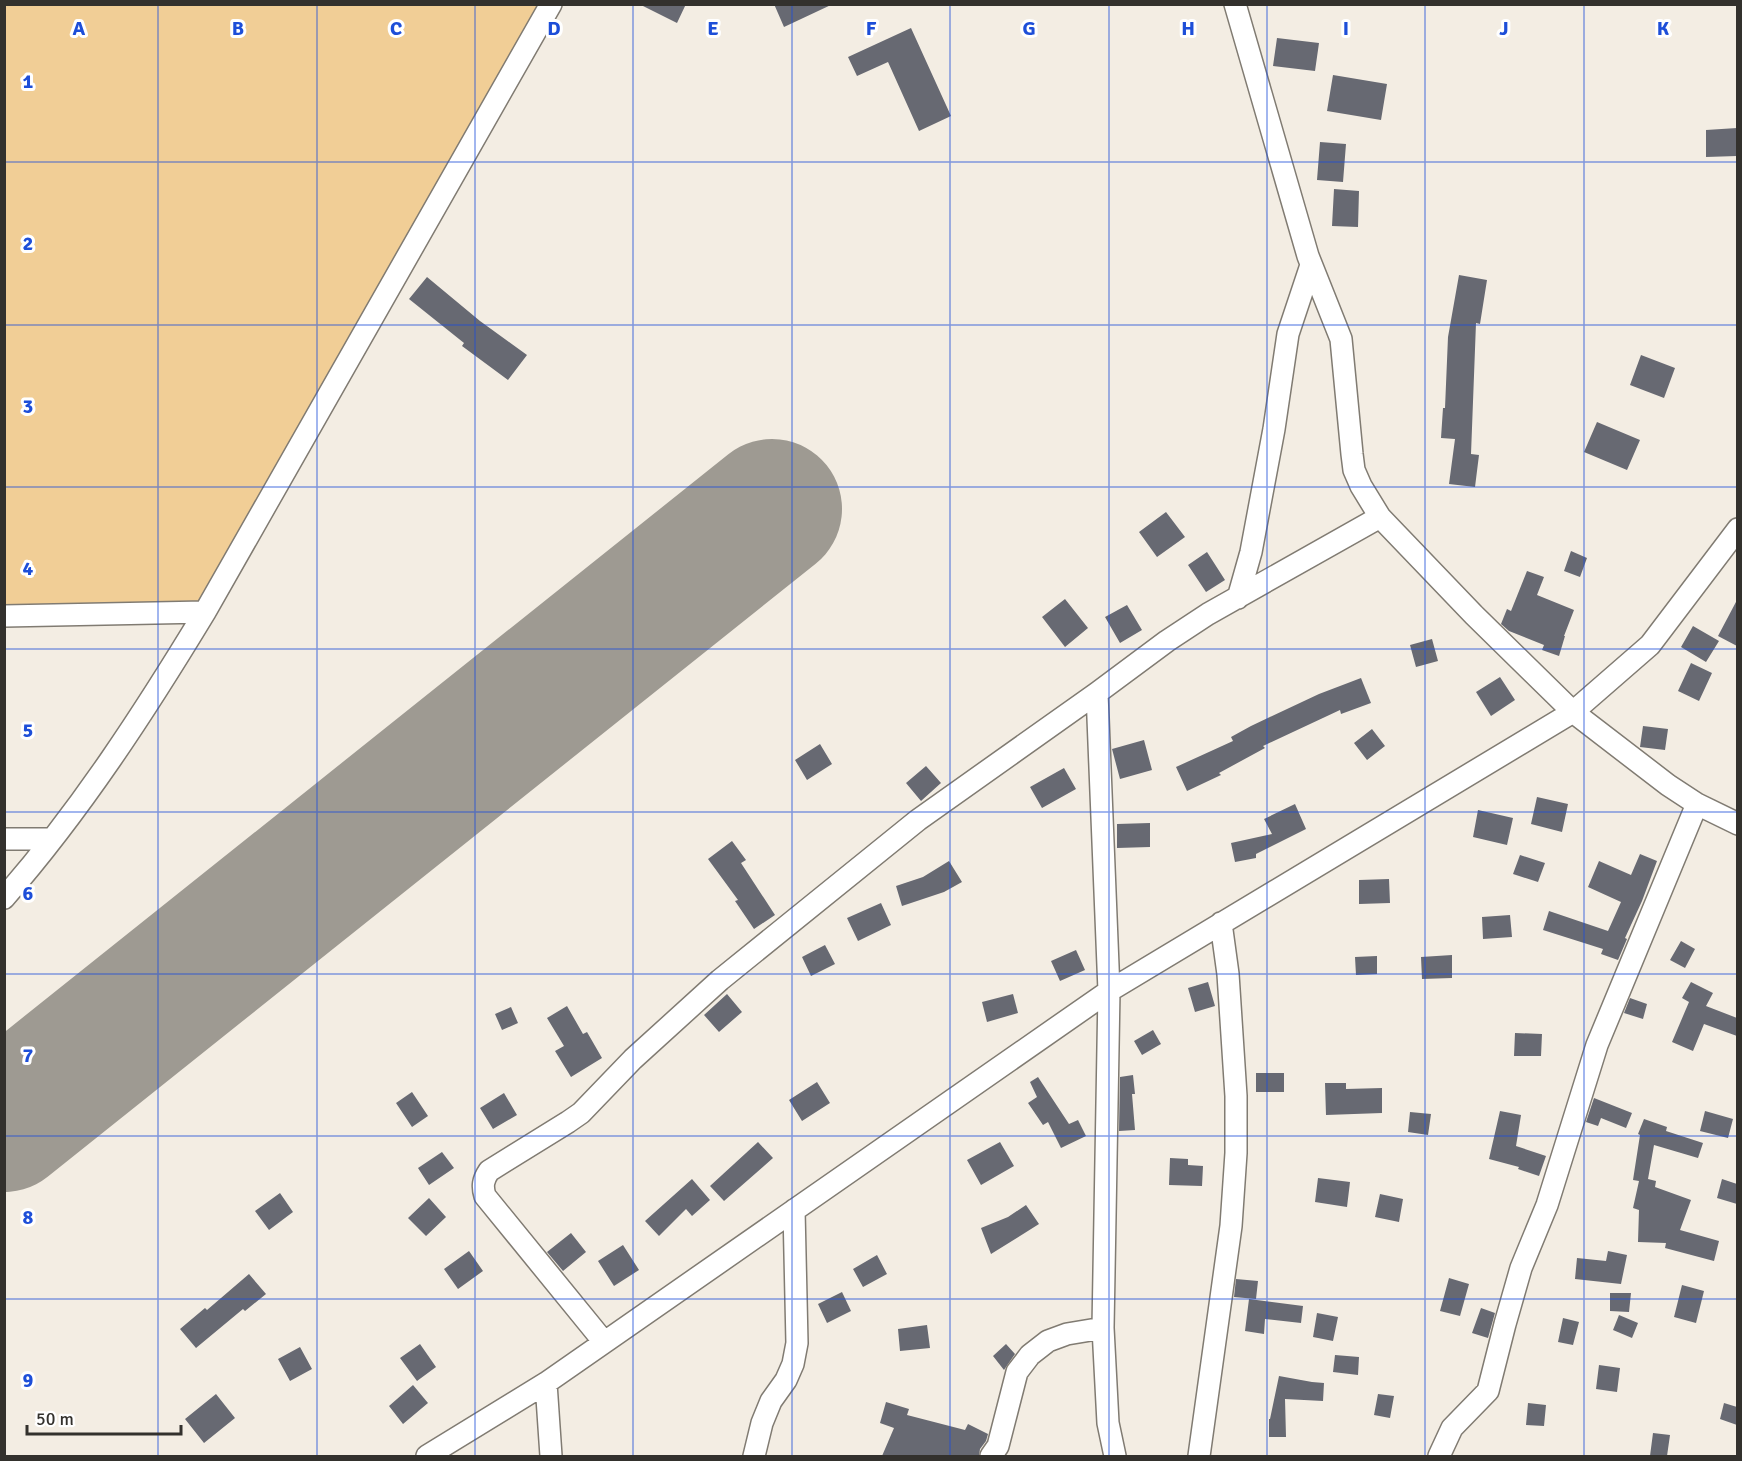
<svg xmlns="http://www.w3.org/2000/svg" width="1742" height="1461" viewBox="0 0 1742 1461" font-family="Signika,sans-serif">
	<rect width="100%" height="100%" fill="#f3ede3"/>
	<path fill="#f1ce96" d="M 4,5 L 546,5 L 207,607 L 5,612 Z"/>
	<g fill="none" stroke-linecap="round" stroke-linejoin="round">
		<path stroke="#9e9a92" stroke-width="140" d="M 4,1122 L 772,509"/>
	</g>
	<path fill="#676972" d="M 639,4 L 686,4 L 677,23 Z
		M 774,4 L 833,4 L 784,27 Z
		M 911,28 L 951,116 L 919,131 L 888,62 L 857,76 L 848,57 Z
		M 1277,38 L 1319,43 L 1315,71 L 1273,66 Z
		M 1333,75 L 1387,84 L 1381,120 L 1327,111 Z
		M 1737,128 L 1737,156 L 1706,157 L 1706,130 Z
		M 1320,142 L 1346,144 L 1343,182 L 1317,180 Z
		M 1334,189 L 1359,191 L 1358,227 L 1332,226 Z
		M 1459,275 L 1487,280 L 1480,324 L 1476,323 L 1471,454 L 1479,455 L 1475,487 L 1449,484 L 1455,439 L 1441,438 L 1443,408 L 1445,408 L 1448,337 Z
		M 427,277 L 480,321 L 527,355 L 508,380 L 462,346 L 464,343 L 409,299 Z
		M 1641,355 L 1675,368 L 1664,398 L 1630,385 Z
		M 1597,422 L 1640,440 L 1627,470 L 1584,452 Z
		M 1166,512 L 1185,537 L 1157,557 L 1139,532 Z
		M 1571,551 L 1587,558 L 1580,577 L 1564,571 Z
		M 1207,552 L 1225,580 L 1206,592 L 1188,565 Z
		M 1527,571 L 1544,577 L 1537,595 L 1574,610 L 1564,636 L 1565,636 L 1559,656 L 1542,650 L 1544,645 L 1509,631 L 1501,624 L 1507,609 L 1511,611 Z
		M 1065,599 L 1088,628 L 1065,647 L 1042,617 Z
		M 1737,600 L 1737,646 L 1718,636 Z
		M 1127,605 L 1142,630 L 1120,643 L 1105,617 Z
		M 1693,626 L 1719,641 L 1706,662 L 1681,647 Z
		M 1432,639 L 1438,661 L 1416,667 L 1410,645 Z
		M 1691,663 L 1712,673 L 1699,701 L 1678,691 Z
		M 1500,677 L 1515,700 L 1491,716 L 1476,692 Z
		M 1361,678 L 1371,703 L 1341,714 L 1340,710 L 1263,746 L 1265,748 L 1219,773 L 1221,775 L 1187,791 L 1176,767 L 1233,741 L 1231,737 L 1251,726 L 1319,694 Z
		M 1643,726 L 1668,729 L 1665,750 L 1640,747 Z
		M 1372,729 L 1385,746 L 1367,760 L 1354,743 Z
		M 1144,740 L 1152,770 L 1120,779 L 1112,749 Z
		M 820,744 L 832,764 L 807,780 L 795,760 Z
		M 926,766 L 941,783 L 921,801 L 906,783 Z
		M 1064,768 L 1076,789 L 1042,808 L 1030,787 Z
		M 1537,797 L 1568,804 L 1562,832 L 1531,824 Z
		M 1295,804 L 1306,829 L 1256,854 L 1256,858 L 1235,862 L 1231,843 L 1272,834 L 1264,819 Z
		M 1478,810 L 1513,818 L 1507,845 L 1473,837 Z
		M 1150,823 L 1150,847 L 1117,848 L 1117,824 Z
		M 732,841 L 746,860 L 741,863 L 775,915 L 754,929 L 735,901 L 738,900 L 708,859 Z
		M 1640,854 L 1657,861 L 1642,901 L 1625,938 L 1627,939 L 1618,960 L 1601,954 L 1603,949 L 1543,930 L 1549,911 L 1608,931 L 1621,902 L 1588,887 L 1599,861 L 1631,875 Z
		M 1520,855 L 1545,863 L 1538,882 L 1513,874 Z
		M 949,861 L 962,882 L 944,892 L 902,906 L 896,886 L 923,877 Z
		M 1389,879 L 1390,903 L 1359,904 L 1359,880 Z
		M 881,903 L 891,925 L 858,941 L 847,918 Z
		M 1510,915 L 1512,937 L 1483,939 L 1482,917 Z
		M 1681,941 L 1695,949 L 1685,968 L 1670,960 Z
		M 825,945 L 835,964 L 811,976 L 802,957 Z
		M 1076,950 L 1085,970 L 1060,981 L 1051,961 Z
		M 1452,955 L 1452,978 L 1422,979 L 1421,957 Z
		M 1377,956 L 1377,974 L 1356,975 L 1355,957 Z
		M 1208,982 L 1215,1006 L 1195,1012 L 1188,988 Z
		M 1691,982 L 1713,993 L 1706,1006 L 1737,1018 L 1737,1036 L 1704,1024 L 1693,1051 L 1672,1042 L 1689,1002 L 1682,998 Z
		M 727,994 L 742,1012 L 719,1032 L 704,1015 Z
		M 1013,994 L 1018,1013 L 987,1022 L 982,1002 Z
		M 1630,998 L 1647,1004 L 1643,1019 L 1624,1013 Z
		M 567,1006 L 583,1034 L 587,1032 L 602,1058 L 571,1077 L 555,1051 L 564,1046 L 547,1018 Z
		M 511,1007 L 518,1023 L 502,1030 L 495,1014 Z
		M 1153,1030 L 1161,1044 L 1142,1055 L 1134,1041 Z
		M 1515,1033 L 1542,1034 L 1541,1056 L 1514,1056 Z
		M 1256,1073 L 1284,1073 L 1284,1092 L 1256,1092 Z
		M 1133,1075 L 1135,1094 L 1132,1094 L 1135,1130 L 1119,1131 L 1120,1077 Z
		M 1038,1077 L 1069,1124 L 1078,1120 L 1086,1136 L 1061,1148 L 1048,1122 L 1043,1125 L 1028,1103 L 1037,1097 L 1030,1082 Z
		M 817,1082 L 830,1103 L 802,1121 L 789,1100 Z
		M 1325,1083 L 1346,1083 L 1346,1089 L 1382,1088 L 1382,1113 L 1326,1115 Z
		M 412,1092 L 428,1116 L 412,1127 L 396,1103 Z
		M 504,1093 L 517,1115 L 493,1129 L 480,1108 Z
		M 1594,1098 L 1632,1113 L 1626,1128 L 1601,1118 L 1598,1126 L 1586,1122 Z
		M 1500,1111 L 1521,1115 L 1516,1146 L 1546,1156 L 1539,1176 L 1518,1169 L 1519,1167 L 1489,1159 Z
		M 1705,1111 L 1733,1119 L 1728,1138 L 1700,1131 Z
		M 1410,1112 L 1431,1114 L 1428,1135 L 1408,1132 Z
		M 1644,1119 L 1667,1127 L 1666,1131 L 1703,1143 L 1698,1158 L 1654,1145 L 1648,1179 L 1656,1181 L 1655,1187 L 1691,1200 L 1680,1230 L 1719,1241 L 1714,1261 L 1665,1248 L 1666,1243 L 1638,1242 L 1639,1210 L 1633,1208 L 1639,1181 L 1633,1180 L 1640,1135 L 1638,1134 Z
		M 758,1142 L 773,1158 L 724,1201 L 710,1186 Z
		M 1000,1142 L 1014,1166 L 981,1185 L 967,1160 Z
		M 442,1152 L 454,1168 L 429,1185 L 418,1168 Z
		M 1170,1158 L 1188,1159 L 1188,1165 L 1203,1166 L 1202,1186 L 1169,1185 Z
		M 1318,1178 L 1350,1182 L 1347,1207 L 1315,1202 Z
		M 692,1179 L 710,1200 L 692,1216 L 686,1209 L 659,1236 L 645,1221 Z
		M 1722,1179 L 1737,1184 L 1737,1204 L 1717,1198 Z
		M 280,1193 L 293,1212 L 269,1230 L 255,1211 Z
		M 1380,1194 L 1403,1199 L 1399,1222 L 1375,1217 Z
		M 429,1198 L 446,1217 L 426,1236 L 408,1218 Z
		M 1026,1205 L 1039,1224 L 991,1254 L 981,1228 L 1008,1217 Z
		M 571,1233 L 586,1252 L 563,1271 L 547,1252 Z
		M 623,1245 L 639,1270 L 614,1286 L 598,1261 Z
		M 469,1251 L 483,1271 L 458,1289 L 444,1269 Z
		M 1608,1251 L 1627,1255 L 1621,1284 L 1575,1279 L 1577,1258 L 1606,1261 Z
		M 877,1255 L 887,1274 L 863,1287 L 853,1269 Z
		M 249,1274 L 266,1294 L 245,1311 L 243,1309 L 196,1348 L 180,1329 L 205,1308 L 207,1310 Z
		M 1449,1278 L 1469,1284 L 1460,1316 L 1440,1311 Z
		M 1236,1279 L 1258,1281 L 1256,1299 L 1234,1297 Z
		M 1682,1285 L 1704,1291 L 1696,1323 L 1674,1317 Z
		M 842,1292 L 851,1311 L 827,1323 L 818,1304 Z
		M 1610,1293 L 1631,1293 L 1629,1312 L 1610,1311 Z
		M 1249,1299 L 1303,1306 L 1301,1323 L 1265,1319 L 1264,1334 L 1245,1331 Z
		M 1481,1308 L 1495,1313 L 1488,1338 L 1472,1333 Z
		M 1317,1313 L 1338,1317 L 1333,1341 L 1313,1337 Z
		M 1619,1315 L 1638,1323 L 1632,1338 L 1613,1330 Z
		M 1563,1318 L 1579,1322 L 1573,1345 L 1558,1342 Z
		M 927,1325 L 930,1348 L 900,1351 L 898,1329 Z
		M 420,1344 L 436,1367 L 417,1381 L 400,1358 Z
		M 1006,1344 L 1015,1354 L 1004,1370 L 993,1356 Z
		M 300,1347 L 312,1369 L 290,1381 L 278,1359 Z
		M 1335,1355 L 1359,1357 L 1358,1375 L 1333,1372 Z
		M 1599,1365 L 1620,1368 L 1617,1392 L 1596,1389 Z
		M 1279,1376 L 1312,1382 L 1324,1383 L 1323,1401 L 1285,1399 L 1286,1437 L 1269,1437 L 1269,1419 L 1270,1419 Z
		M 413,1385 L 428,1403 L 403,1424 L 389,1406 Z
		M 216,1394 L 235,1418 L 204,1443 L 185,1419 Z
		M 1378,1394 L 1394,1396 L 1390,1418 L 1374,1415 Z
		M 886,1402 L 909,1409 L 907,1415 L 965,1430 L 968,1424 L 988,1434 L 986,1441 L 980,1449 L 979,1456 L 882,1456 L 894,1428 L 880,1423 Z
		M 1528,1403 L 1546,1405 L 1544,1426 L 1526,1425 Z
		M 1724,1403 L 1737,1407 L 1737,1425 L 1720,1419 Z
		M 1653,1433 L 1670,1435 L 1667,1456 L 1650,1456 Z"/>
	<g fill="none" stroke-linecap="round" stroke-linejoin="round">
		<defs>
			<path id="minor" d="M 1235,4 L 1308,256 L 1341,339 L 1352,454 L 1354,470 L 1361,486 L 1380,517 L 1474,615 L 1573,712 L 1668,785 L 1697,804 L 1738,824
				M 1238,598 L 1251,552 L 1274,429 L 1288,334 L 1311,265
				M 4,616 L 205,612
				M 1097,693 L 1109,991 L 1103,1328 L 1108,1423 L 1115,1456
				M 4,839 L 52,839
				M 4,898 C 81,810 145,711 205,612 L 551,4
				M 604,1342 L 485,1196 C 482,1186 483,1180 489,1171 L 568,1122 L 581,1113 L 633,1059 L 720,980 L 918,820 L 1097,693 L 1167,641 L 1208,614 L 1380,517
				M 546,1383 L 551,1456
				M 427,1456 L 546,1383 L 1109,991 L 1573,712 L 1650,645 L 1738,529
				M 754,1456 L 762,1423 L 771,1401 L 786,1380 L 793,1364 L 797,1343 L 794,1210
				M 991,1456 L 998,1446 L 1017,1372 L 1030,1355 L 1048,1341 L 1067,1334 L 1103,1328
				M 1199,1456 L 1231,1226 L 1236,1153 L 1236,1096 L 1228,974 L 1221,923
				M 1439,1456 L 1452,1428 L 1488,1391 L 1505,1324 L 1521,1268 L 1547,1205 L 1597,1045 L 1697,804"/>
		</defs>
		<use href="#minor" stroke="#807b72" stroke-width="24"/>
		<use href="#minor" stroke="#fff" stroke-width="21"/>
	</g>
	<path fill="none" stroke="#1d4ed8" stroke-width="1.5" stroke-opacity="0.55" d="M 158,4 L 158,1456M 317,4 L 317,1456M 475,4 L 475,1456M 633,4 L 633,1456M 792,4 L 792,1456M 950,4 L 950,1456M 1109,4 L 1109,1456M 1267,4 L 1267,1456M 1425,4 L 1425,1456M 1584,4 L 1584,1456M 4,162 L 1738,162M 4,325 L 1738,325M 4,487 L 1738,487M 4,649 L 1738,649M 4,812 L 1738,812M 4,974 L 1738,974M 4,1136 L 1738,1136M 4,1299 L 1738,1299"/>
	<g font-size="20" text-anchor="middle" font-weight="bold" fill="#1d4ed8" stroke="#fff" stroke-width="6" stroke-linejoin="round" paint-order="stroke">
		<text x="79" y="35">A</text>
		<text x="238" y="35">B</text>
		<text x="396" y="35">C</text>
		<text x="554" y="35">D</text>
		<text x="713" y="35">E</text>
		<text x="871" y="35">F</text>
		<text x="1029" y="35">G</text>
		<text x="1188" y="35">H</text>
		<text x="1346" y="35">I</text>
		<text x="1504" y="35">J</text>
		<text x="1663" y="35">K</text>
		<text x="28" y="88">1</text>
		<text x="28" y="250">2</text>
		<text x="28" y="413">3</text>
		<text x="28" y="575">4</text>
		<text x="28" y="737">5</text>
		<text x="28" y="900">6</text>
		<text x="28" y="1062">7</text>
		<text x="28" y="1224">8</text>
		<text x="28" y="1387">9</text>
	</g>
	<rect width="1742" height="1461" fill="none" stroke="#33312d" stroke-width="12"/>
	<path d="M27 1425v9h154v-9" fill="none" stroke="#33312d" stroke-width="3"/>
	<text x="36" y="1425" font-size="18" fill="#33312d" stroke="#ffffff" stroke-width="4.5" paint-order="stroke">50 m</text>
</svg>
